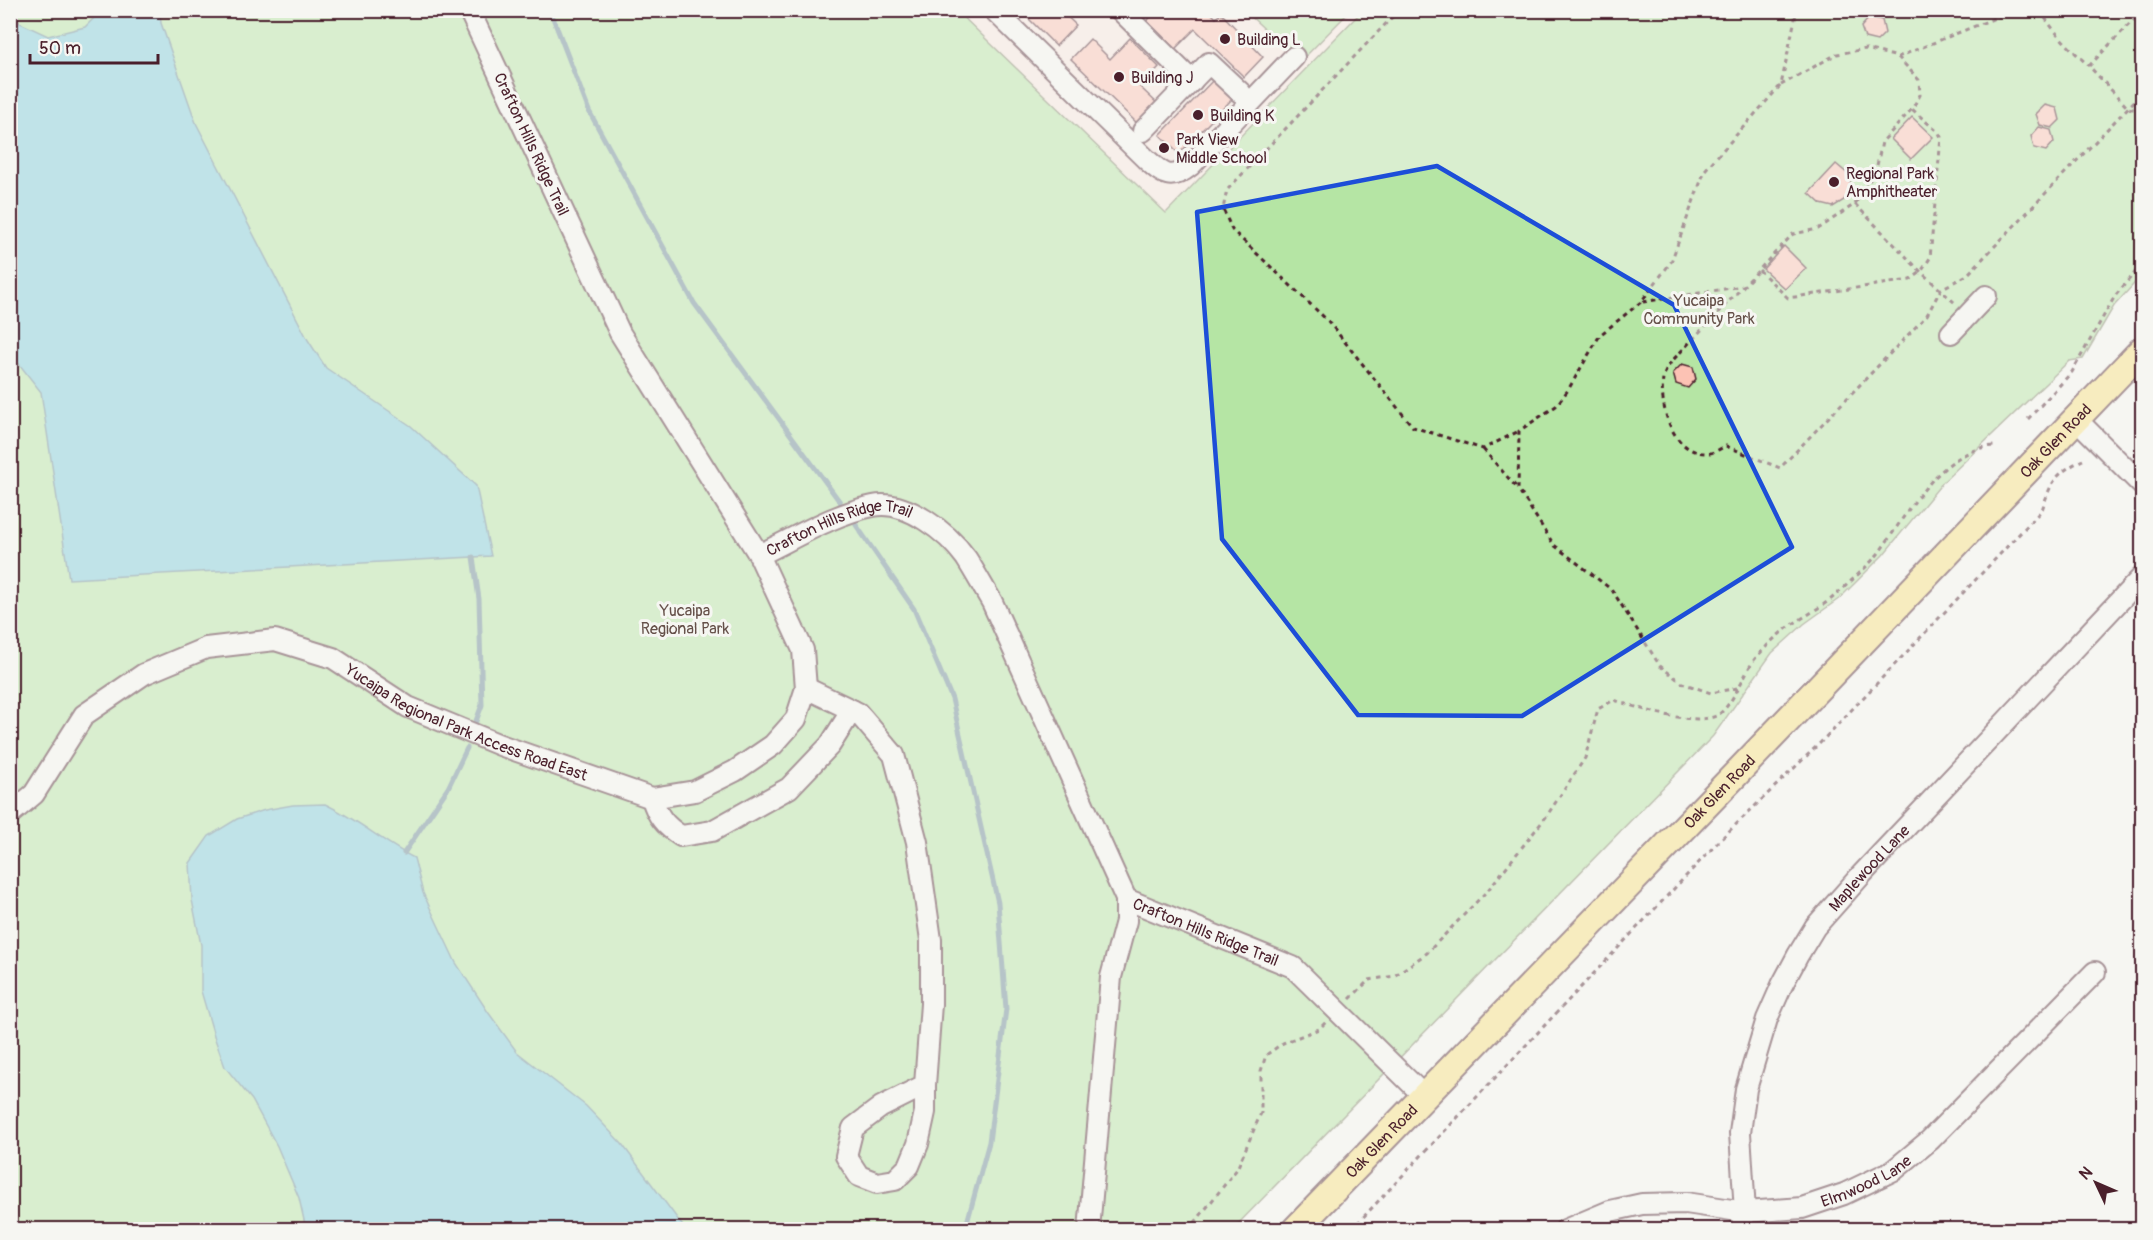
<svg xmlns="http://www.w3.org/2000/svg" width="2153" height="1240" viewBox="0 0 2153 1240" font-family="Pangolin,sans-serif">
	<rect width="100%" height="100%" fill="#f6f6f2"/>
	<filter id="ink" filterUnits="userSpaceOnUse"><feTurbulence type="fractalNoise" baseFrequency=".0167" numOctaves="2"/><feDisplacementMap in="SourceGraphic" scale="12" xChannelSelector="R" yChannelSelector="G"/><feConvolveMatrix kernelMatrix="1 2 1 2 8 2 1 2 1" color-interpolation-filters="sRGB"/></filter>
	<g filter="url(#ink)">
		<path fill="#f8e6df" d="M 957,11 L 1362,11 L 1166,213 Z"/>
		<path fill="#b5e5a4" stroke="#808268" stroke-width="1.5" d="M 10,11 L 957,11 L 1166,213 L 1362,11 L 2142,11 L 2142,275 L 2114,306 L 2083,359 L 2069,361 L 1943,482 L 1883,555 L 1840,598 L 1804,624 L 1772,653 L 1713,736 L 1233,1229 L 11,1229 Z
			M 1245,11 L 1350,11 L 1300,62 Z"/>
		<path fill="#7eccdb" stroke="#698795" stroke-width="1.5" d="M 10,11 L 12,11 L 20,23 L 48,36 L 85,27 L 101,11 L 160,11 L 161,23 L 196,123 L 308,340 L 326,368 L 411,426 L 476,486 L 491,556 L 69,579 L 41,392 L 16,360 L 11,356 Z
			M 325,804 C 357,819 383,842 414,858 L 423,893 L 456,963 L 488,1012 L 517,1052 L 586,1106 L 622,1144 L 685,1229 L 306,1229 L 299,1198 L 277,1146 L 252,1100 L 225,1067 L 215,1039 L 201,991 L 201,945 L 192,900 L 190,863 L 209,836 L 237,819 L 265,810 L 293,805 Z"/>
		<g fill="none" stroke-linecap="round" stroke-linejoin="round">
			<path stroke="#698795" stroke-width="5" d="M 550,10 L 589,111 L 694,303 L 840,502
				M 856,525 L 914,609 L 952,699 L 998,903 L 1006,1009 L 989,1142 L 965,1230
				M 473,557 L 479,599 L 482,705 L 476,721
				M 404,853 L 448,788 L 467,748"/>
		</g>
		<path fill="#fcc2b4" stroke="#4a1f2b" stroke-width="1.5" d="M 1020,10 L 1060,10 L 1076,25 L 1056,46 Z
			M 1157,10 L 1208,10 L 1216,18 L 1221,13 L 1263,57 L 1244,77 L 1195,29 L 1175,49 L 1147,21 Z
			M 1869,10 L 1890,10 L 1882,18 L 1870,16 Z
			M 1870,17 L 1882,20 L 1885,33 L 1877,41 L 1865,38 L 1861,27 Z
			M 1130,38 L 1159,67 L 1140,87 L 1160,106 L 1140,126 L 1071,59 L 1090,39 L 1110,59 Z
			M 1216,77 L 1235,96 L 1179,154 L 1160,135 Z
			M 2045,105 L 2057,108 L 2060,120 L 2052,128 L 2040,125 L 2036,114 Z
			M 1912,117 L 1933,137 L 1911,159 L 1891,139 Z
			M 2039,127 L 2051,130 L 2054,142 L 2046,151 L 2034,148 L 2031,136 Z
			M 1836,164 L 1849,175 L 1851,189 L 1844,200 L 1833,207 L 1821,204 L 1809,193 Z
			M 1784,246 L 1806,268 L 1785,289 L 1763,269 Z
			M 1682,364 L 1693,367 L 1696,379 L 1688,388 L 1676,384 L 1673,373 Z"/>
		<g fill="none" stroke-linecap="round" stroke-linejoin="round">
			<defs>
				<g id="minor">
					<path d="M 994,10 L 1146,159 C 1163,174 1170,182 1190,166 L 1294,57"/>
					<path d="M 1120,10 L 1192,81"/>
					<path d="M 1143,131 L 1209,63 L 1241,93"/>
					<path d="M 1951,333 L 1986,296"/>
					<path d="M 2077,420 L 2142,485"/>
					<path id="s1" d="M 759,555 C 795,538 833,514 873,506 C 906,499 948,533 966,558 C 975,572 983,587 992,602 L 1126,899 L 1293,967 L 1423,1095"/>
					<path d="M 806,688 L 858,713 L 894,755 L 917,842 L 931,940 L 931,1004 L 925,1085 L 925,1112 L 918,1144 L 909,1166 L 895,1180 L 877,1183 L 859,1176 L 846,1156 L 853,1128 L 881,1107 L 925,1085"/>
					<path d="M 652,798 C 657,816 665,826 681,836 L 712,831 L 789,788 L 830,745 L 852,710"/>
					<path id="s2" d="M 10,814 L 34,794 L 84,715 L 144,674 L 206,648 L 275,640 L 333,658 L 408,707 L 500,745 L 652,798 L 695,791 L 735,771 L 773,745 L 796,719 L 806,688 L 803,650 L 759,555 L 620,333 L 469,10"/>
					<path d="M 1089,1230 L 1111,977 L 1126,921 L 1126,899"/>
					<path id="s3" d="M 1565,1230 L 1610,1211 L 1642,1204 L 1686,1203 L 1745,1212 L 1802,1208 L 1844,1194 L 1894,1170 L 1930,1140 L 2095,972"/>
					<path id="s4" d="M 1741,1230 L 1745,1212 L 1740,1133 L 1746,1089 L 1767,1019 L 1782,985 L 1798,955 L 1815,927 L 1862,874 L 2142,577"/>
				</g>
				<g id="major">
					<path id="s5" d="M 1295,1230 L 1737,773 L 2142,350"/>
				</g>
			</defs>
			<use href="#minor" stroke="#4a1f2b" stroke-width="24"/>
			<use href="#major" stroke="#4a1f2b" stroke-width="30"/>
			<path stroke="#4a1f2b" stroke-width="3" stroke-dasharray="4.5 4.5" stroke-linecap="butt" d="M 1399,10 L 1227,190 L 1223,209 L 1232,230 L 1328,321 L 1413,427 L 1483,449 L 1519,431
				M 2040,10 C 2053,32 2071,49 2089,66
				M 2142,11 L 2089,66 L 2128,108 L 2142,111
				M 1898,57 L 1919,80 L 1920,95 L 1912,109 L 1882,142 L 1876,170 L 1855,204 L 1818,229 L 1793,234 L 1671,362 C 1668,367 1664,373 1663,379 C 1659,407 1673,456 1709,453 C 1714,453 1721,448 1726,446 L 1780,468 L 1927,315 L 1941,289 L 1967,275 L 2142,93
				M 1781,85 L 1837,54 L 1866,49 L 1898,57 L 2015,10
				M 1855,204 L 1921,272 L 1955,303
				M 1759,270 L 1788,298 L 1910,280 L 1921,272 L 1930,258 L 1941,137 L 1939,133 L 1912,109
				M 1643,302 L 1743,286
				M 2028,419 L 2072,372 L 2115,296 L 2142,264
				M 1483,449 L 1517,488
				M 1737,688 L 1711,693 L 1682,683 L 1660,666 L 1612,590 L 1554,545 L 1518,489 L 1519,431 L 1556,406 L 1568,390 L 1600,335 L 1641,302 L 1671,262 L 1705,170 L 1781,85 L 1796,14 L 1793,10
				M 1350,999 L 1369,980 L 1394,976 L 1427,953 L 1488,890 L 1546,817 L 1585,758 L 1598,709 L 1614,700 C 1638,708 1691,726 1716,716 C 1731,709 1744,674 1754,660 C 1758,655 1762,651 1766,647 C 1788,622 1817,613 1839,592 C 1852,580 1867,567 1878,554 C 1907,515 1939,450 1994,446
				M 1189,1230 L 1237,1169 L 1261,1113 L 1261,1071 L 1266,1055 L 1283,1043 L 1319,1029 L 1326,1022
				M 1351,1230 L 1722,838 L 1821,742 L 2042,510 C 2051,482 2055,473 2083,460"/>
			<use href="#minor" stroke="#f6f6f2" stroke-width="20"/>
			<use href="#major" stroke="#f9e181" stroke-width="26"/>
		</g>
	</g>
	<path d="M0 0H2153V1240H0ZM 1437,166 L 1674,305 L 1792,547 L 1522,716 L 1358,715 L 1222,539 L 1197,212 Z" fill="#f6f6f2" fill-opacity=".55" fill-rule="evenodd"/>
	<path fill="none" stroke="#1d4ed8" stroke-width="4.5" stroke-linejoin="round" d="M 1437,166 L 1674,305 L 1792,547 L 1522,716 L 1358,715 L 1222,539 L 1197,212 Z"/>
	<g fill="#4a1f2b" stroke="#f6f6f2" stroke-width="2">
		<circle cx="1225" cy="39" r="6"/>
		<circle cx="1119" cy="77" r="6"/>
		<circle cx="1198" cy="115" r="6"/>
		<circle cx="1164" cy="148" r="6"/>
		<circle cx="1834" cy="182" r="6"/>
	</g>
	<g text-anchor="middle" stroke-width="6" stroke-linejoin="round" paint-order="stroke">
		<g font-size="16" fill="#4a1f2b" stroke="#f6f6f2" text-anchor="start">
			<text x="1237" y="45">Building L</text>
			<text x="1131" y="83">Building J</text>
			<text x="1210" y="121">Building K</text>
			<text x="1176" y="145">Park View<tspan x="1176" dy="18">Middle School</tspan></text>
			<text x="1846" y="179">Regional Park<tspan x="1846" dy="18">Amphitheater</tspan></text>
		</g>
		<g font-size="16" fill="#4a1f2b" stroke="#f6f6f2">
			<text transform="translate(532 144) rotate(65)" y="6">Crafton Hills Ridge Trail</text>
			<text dy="6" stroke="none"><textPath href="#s5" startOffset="1096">Oak Glen Road</textPath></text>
			<text dy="6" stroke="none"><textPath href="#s1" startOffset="87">Crafton Hills Ridge Trail</textPath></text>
			<text dy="6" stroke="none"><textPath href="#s2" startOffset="544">Yucaipa Regional Park Access Road East</textPath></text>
			<text dy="6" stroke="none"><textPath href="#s5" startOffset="610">Oak Glen Road</textPath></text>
			<text dy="6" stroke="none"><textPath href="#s4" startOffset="399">Maplewood Lane</textPath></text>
			<text dy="6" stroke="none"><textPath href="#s1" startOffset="699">Crafton Hills Ridge Trail</textPath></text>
			<text dy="6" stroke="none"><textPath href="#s5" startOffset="124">Oak Glen Road</textPath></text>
			<text dy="6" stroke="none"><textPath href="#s3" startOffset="312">Elmwood Lane</textPath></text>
		</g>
		<g font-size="16" fill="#655049" stroke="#f6f6f2">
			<text x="1699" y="306">Yucaipa<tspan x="1699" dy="18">Community Park</tspan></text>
			<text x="685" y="616">Yucaipa<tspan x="685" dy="18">Regional Park</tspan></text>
		</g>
	</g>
	<rect width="2153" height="1240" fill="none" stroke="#f6f6f2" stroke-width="36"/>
	<rect x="18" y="18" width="2117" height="1204" fill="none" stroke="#4a1f2b" stroke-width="2" filter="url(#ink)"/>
	<g transform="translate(2096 1183) rotate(314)" stroke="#f6f6f2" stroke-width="4.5" paint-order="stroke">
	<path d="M0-4.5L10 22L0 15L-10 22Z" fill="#4a1f2b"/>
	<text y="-9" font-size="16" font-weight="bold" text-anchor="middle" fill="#4a1f2b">N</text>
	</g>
	<path d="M30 54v9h128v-9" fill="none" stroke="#4a1f2b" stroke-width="3"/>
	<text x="39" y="54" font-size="18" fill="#4a1f2b" stroke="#f6f6f2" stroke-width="4.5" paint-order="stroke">50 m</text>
</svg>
